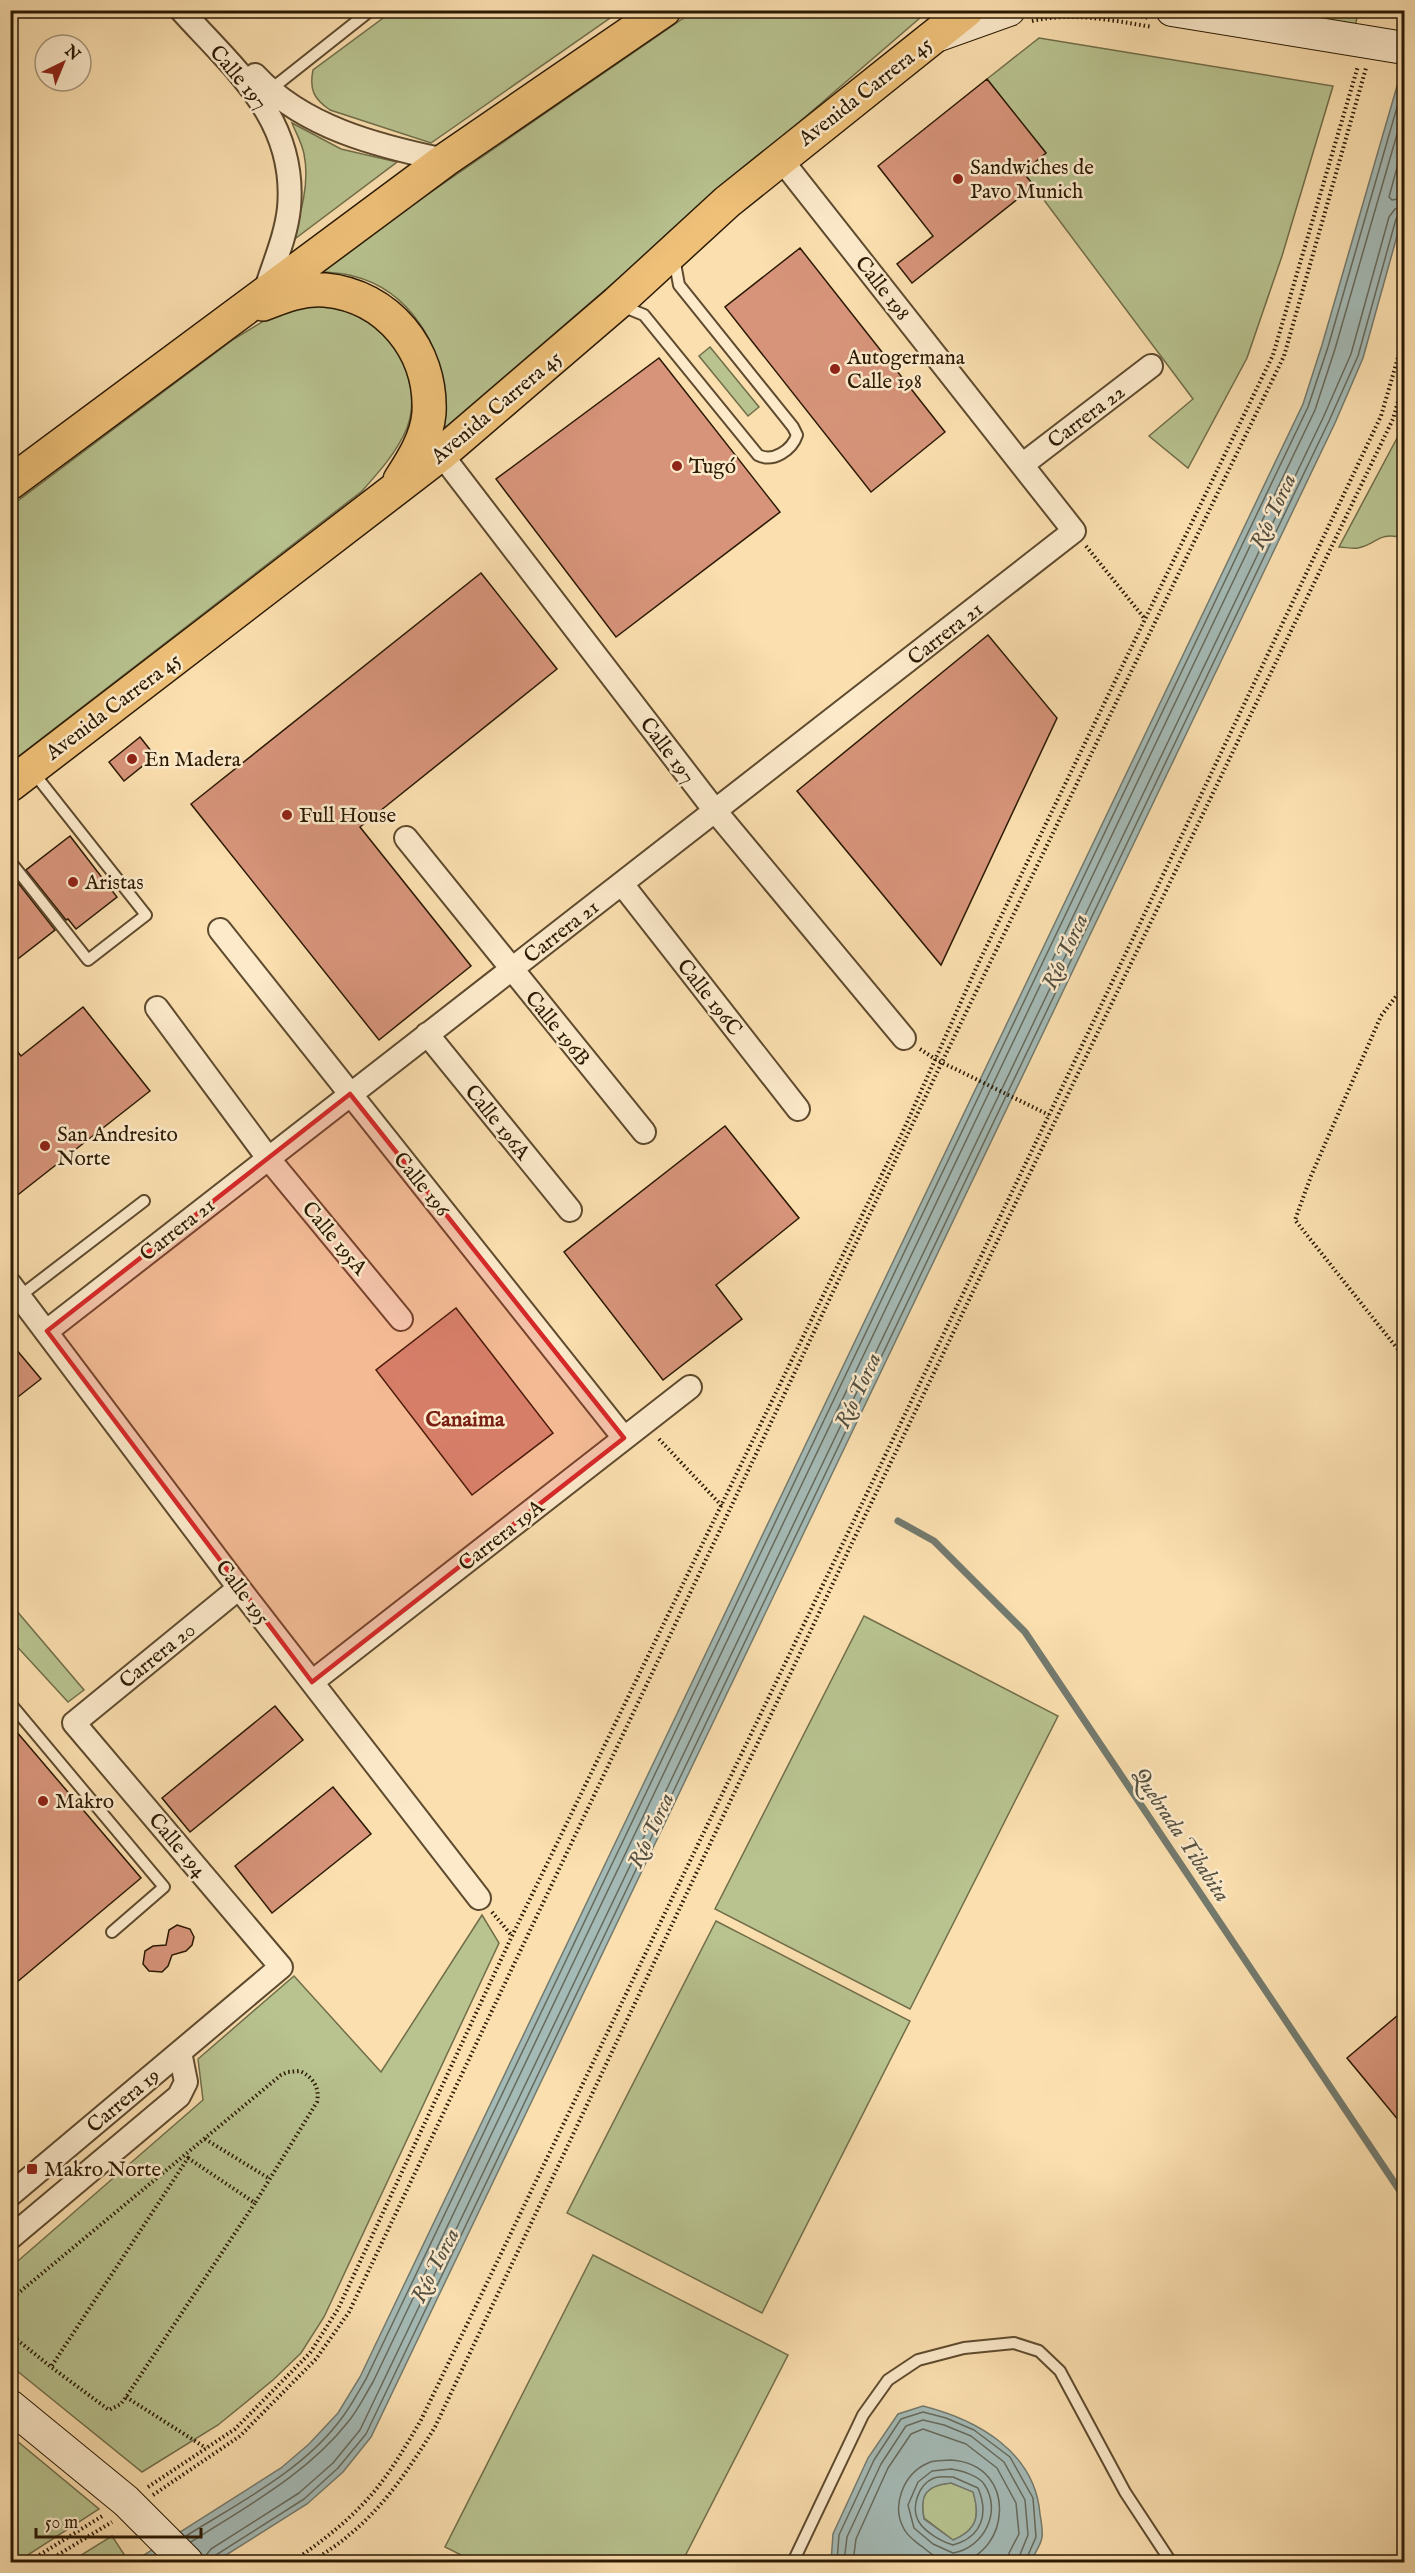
<svg xmlns="http://www.w3.org/2000/svg" width="1415" height="2573" viewBox="0 0 1415 2573" font-family="'IM FELL English',serif">
	<rect width="100%" height="100%" fill="#fbdfaf"/>
	<filter id="stains"><feTurbulence type="fractalNoise" baseFrequency=".00333" numOctaves="4"/><feColorMatrix values="0 0 0 0 .2 0 0 0 0 .09 0 0 0 0 .02 0 0 0 .5 -.17"/></filter>
	<radialGradient id="worn" r=".72"><stop offset=".6" stop-color="#630" stop-opacity="0"/><stop offset="1" stop-color="#630" stop-opacity=".3"/></radialGradient>
	<path fill="#b8c390" stroke="#716e4a" stroke-width="1.5" d="M 394,10 L 620,10 L 620,11 L 431,143 L 330,110 C 314,99 309,90 313,70 Z
		M 694,11 L 928,11 L 437,435 C 439,425 443,414 443,403 C 445,347 409,290 353,276 C 342,272 328,273 316,271 Z
		M 1236,11 L 1359,11 L 1354,29 Z
		M 1039,38 L 1333,86 L 1282,256 L 1247,358 L 1188,468 L 1149,436 L 1193,399 L 1023,172 L 1046,153 L 987,79 Z
		M 292,123 L 341,149 L 397,162 L 292,241 C 301,213 310,183 304,154 C 302,143 296,133 292,123 Z
		M 320,304 C 337,307 354,309 368,319 C 401,341 421,389 407,428 C 397,452 379,472 362,491 L 11,762 L 11,506 L 234,339 L 275,314 Z
		M 710,347 L 759,407 L 748,416 L 699,356 Z
		M 1404,425 L 1404,538 C 1377,531 1378,544 1358,548 C 1352,549 1345,547 1339,547 Z
		M 10,1603 L 84,1690 L 68,1702 L 11,1640 Z
		M 864,1616 L 1058,1716 L 910,2009 L 715,1909 Z
		M 482,1915 L 499,1943 L 324,2317 L 301,2353 L 273,2380 L 218,2425 L 142,2472 L 11,2366 L 11,2267 L 203,2100 L 198,2059 L 294,1976 L 381,2072 Z
		M 716,1921 L 910,2021 L 762,2313 L 567,2213 Z
		M 593,2255 L 788,2355 L 682,2562 L 475,2562 L 445,2547 Z
		M 11,2436 L 99,2509 L 17,2562 L 10,2562 Z
		M 951,2483 L 973,2491 C 980,2515 978,2530 953,2540 L 924,2518 C 919,2494 927,2485 951,2483 Z
		M 112,2536 L 129,2562 L 70,2562 Z"/>
	<path fill="#a4bab6" stroke="#737a6e" stroke-width="1.5" fill-rule="evenodd" d="M 1404,62 L 1404,211 L 1363,358 L 1335,423 L 371,2437 L 343,2472 L 307,2504 L 215,2562 L 133,2562 L 281,2468 L 309,2444 L 338,2413 L 360,2377 L 1303,404 L 1322,345 Z
		M 923,2406 C 978,2420 1035,2452 1040,2514 C 1041,2521 1043,2530 1042,2537 C 1041,2545 1034,2555 1030,2562 L 831,2562 L 833,2534 L 868,2458 L 898,2414 ZM 951,2483 L 973,2492 C 980,2515 978,2530 953,2540 L 924,2519 C 919,2494 927,2485 951,2483 Z"/>
	<g fill="none" stroke-linecap="round" stroke-linejoin="round">
		<path stroke="#676a5c" stroke-width="1.5" d="M 1404,142 L 1389,197 L 1392,200 L 1404,198
			M 950,2460 C 1023,2464 1008,2563 952,2562 C 943,2562 931,2554 924,2548 C 917,2543 908,2537 904,2529 C 891,2506 903,2474 928,2463 C 934,2460 943,2461 950,2460 Z
			M 951,2469 C 960,2470 979,2476 984,2484 C 1003,2512 983,2548 953,2553 L 933,2544 L 914,2528 L 908,2505 L 918,2482 L 932,2471 Z
			M 953,2477 L 978,2488 C 989,2514 982,2537 953,2545 C 942,2542 925,2532 919,2522 C 910,2507 919,2484 934,2478 C 940,2476 948,2477 953,2477 Z
			M 186,2536 C 240,2502 306,2469 344,2415 C 352,2404 359,2391 366,2379 L 1308,407 L 1328,347 L 1404,83
			M 191,2542 C 247,2506 307,2474 348,2422 C 358,2410 365,2395 373,2382 L 1315,410 L 1335,349 L 1404,110
			M 205,2562 L 207,2554 L 211,2549 L 299,2493 L 333,2463 L 360,2430 L 1323,418 L 1351,354 L 1389,217 L 1395,209 L 1404,207
			M 213,2562 L 216,2555 L 304,2499 L 338,2468 L 366,2434 L 1329,421 L 1358,356 L 1396,219 L 1399,215 L 1404,214
			M 837,2562 L 839,2535 L 874,2460 L 901,2419 L 923,2412 L 946,2418 L 974,2430 L 1010,2457 L 1033,2498 L 1036,2537 L 1025,2562
			M 844,2562 L 847,2537 L 881,2464 L 906,2426 L 923,2420 L 944,2425 L 971,2436 L 1004,2462 L 1025,2500 L 1028,2535 L 1017,2562
			M 853,2562 L 856,2539 L 888,2468 L 911,2434 L 923,2429 L 966,2444 L 997,2468 L 1016,2503 L 1019,2534 L 1009,2553 L 1008,2562"/>
		<path stroke="#737a6e" stroke-width="7" d="M 898,1521 L 934,1541 L 1025,1632 L 1404,2197"/>
	</g>
	<path fill="#d7947a" stroke="#2a1903" stroke-width="1.5" d="M 987,79 L 1046,153 L 1023,172 L 1034,186 L 912,283 L 897,264 L 933,236 L 878,166 Z
		M 800,248 L 945,432 L 871,492 L 725,307 Z
		M 659,358 L 780,512 L 616,637 L 496,479 Z
		M 481,573 L 557,669 L 360,827 L 471,966 L 379,1040 L 191,804 Z
		M 988,635 L 1057,718 L 941,965 L 797,791 Z
		M 140,737 L 155,756 L 124,781 L 109,762 Z
		M 70,836 L 117,897 L 76,929 L 68,919 L 66,920 L 26,870 Z
		M 15,879 L 55,930 L 10,965 L 10,882 Z
		M 83,1007 L 150,1091 L 10,1201 L 10,1042 L 21,1056 Z
		M 725,1126 L 799,1218 L 716,1285 L 742,1319 L 663,1380 L 564,1252 Z
		M 456,1308 L 553,1433 L 472,1495 L 376,1370 Z
		M 10,1342 L 41,1379 L 10,1403 Z
		M 275,1706 L 303,1740 L 190,1832 L 162,1798 Z
		M 10,1724 L 141,1878 L 10,1988 Z
		M 333,1787 L 371,1834 L 272,1913 L 235,1866 Z
		M 177,1925 L 190,1929 L 194,1937 L 192,1945 L 186,1951 L 172,1955 L 168,1966 L 162,1972 L 149,1971 L 143,1964 L 145,1951 L 153,1946 L 166,1945 L 169,1930 Z
		M 1404,2010 L 1404,2127 L 1347,2058 Z"/>
	<g fill="none" stroke-linecap="round" stroke-linejoin="round">
		<defs>
			<path id="service" d="M 270,90 L 371,10
				M 622,306 L 644,315 L 758,455 C 773,463 792,450 797,435 L 793,427 L 679,285 L 674,258
				M 10,861 L 88,960 L 146,915 L 33,772
				M 20,1296 L 144,1201
				M 10,1703 L 164,1887 L 112,1932
				M 793,2562 L 863,2415 L 888,2380 L 918,2360 L 964,2348 L 1014,2343 L 1039,2351 L 1060,2371 L 1125,2492 L 1171,2562"/>
			<path id="minor" d="M 181,10 C 235,70 297,119 289,208 C 286,237 273,265 265,292
				M 255,75 C 303,127 377,146 445,160
				M 441,454 L 716,812 L 904,1038
				M 1022,465 L 1151,366
				M 406,838 L 644,1132
				M 622,884 L 798,1109
				M 220,930 L 624,1438
				M 157,1008 L 268,1158 L 401,1319
				M 427,1034 L 570,1210
				M 10,1284 L 239,1588 L 479,1898
				M 47,1331 L 1074,531 L 780,158
				M 312,1682 L 690,1387
				M 10,2195 L 281,1967 L 74,1723 L 239,1588
				M 10,2238 L 179,2096 L 186,2082 L 180,2052"/>
			<path id="secondary" d="M 1172,10 L 1404,48
				M 939,35 L 1009,10
				M 10,2406 L 126,2501 L 187,2562"/>
			<path id="trunk" d="M 263,304 C 283,296 303,288 325,290 C 388,296 432,350 429,413 C 427,438 413,460 400,480
				M 10,483 L 445,160 L 664,10
				M 10,785 L 441,454 L 617,303 L 727,202 L 967,10"/>
		</defs>
		<use href="#service" stroke="#5e4a2e" stroke-width="14"/>
		<use href="#minor" stroke="#5e4a2e" stroke-width="26"/>
		<use href="#secondary" stroke="#2a1903" stroke-width="34"/>
		<use href="#trunk" stroke="#2a1903" stroke-width="36"/>
		<path stroke="#2a1903" stroke-width="4" stroke-dasharray="1.5 3" stroke-linecap="butt" d="M 1106,10 L 1149,18
			M 1035,13 L 1046,10
			M 1032,21 C 1073,12 1111,20 1152,27
			M 1086,546 L 1145,619
			M 1404,986 L 1381,1016 L 1311,1176 L 1295,1220 L 1404,1357
			M 920,1049 L 935,1059 L 1049,1115
			M 659,1439 L 722,1506
			M 492,1912 L 512,1936
			M 205,2139 L 270,2179
			M 188,2158 L 255,2203 L 126,2397 L 121,2404 L 109,2410 L 51,2367 Z
			M 10,2300 L 281,2075 L 288,2072 L 300,2071 C 313,2077 320,2088 317,2102 L 255,2203
			M 10,2334 L 51,2367
			M 126,2397 L 206,2448
			M 148,2487 L 235,2429 L 310,2353 L 338,2309 L 512,1936 L 904,1129 L 978,964 L 1273,355 L 1358,66
			M 153,2495 L 240,2436 L 316,2359 L 349,2312 L 942,1062 L 1284,356 L 1366,68
			M 28,2562 L 104,2515
			M 46,2562 L 112,2522
			M 292,2562 C 317,2545 342,2526 363,2504 C 387,2479 404,2449 421,2420 L 1049,1115 L 1381,416 L 1404,337
			M 312,2562 C 324,2553 338,2545 349,2535 C 385,2506 411,2466 435,2427 L 852,1543 L 1393,419 L 1404,381"/>
		<use href="#service" stroke="#fceacb" stroke-width="10"/>
		<use href="#minor" stroke="#fceacb" stroke-width="22"/>
		<use href="#secondary" stroke="#fceacb" stroke-width="32"/>
		<use href="#trunk" stroke="#eec078" stroke-width="33"/>
	</g>
	<path fill="#d62828" fill-opacity="0.2" stroke="#d62828" stroke-width="4.5" stroke-linejoin="round" d="M 350,1094 L 624,1438 L 312,1682 L 47,1331 Z"/>
	<g fill="#8f2418" stroke="#fceacb" stroke-width="2">
		<circle cx="958" cy="179" r="6"/>
		<circle cx="835" cy="369" r="6"/>
		<circle cx="677" cy="466" r="6"/>
		<circle cx="132" cy="759" r="6"/>
		<circle cx="287" cy="815" r="6"/>
		<circle cx="73" cy="882" r="6"/>
		<circle cx="45" cy="1146" r="6"/>
		<circle cx="43" cy="1801" r="6"/>
		<rect x="26" y="2163" width="12" height="12" rx="3"/>
	</g>
	<g text-anchor="middle" stroke-width="5" stroke-linejoin="round" paint-order="stroke">
		<g font-size="21" fill="#2a1903" stroke="#fceacb">
			<text transform="translate(239 77) rotate(50)" y="7">Calle 197</text>
			<text transform="translate(865 91) rotate(-38)" y="7">Avenida Carrera 45</text>
			<text transform="translate(883 288) rotate(52)" y="7">Calle 198</text>
			<text transform="translate(496 407) rotate(-40)" y="7">Avenida Carrera 45</text>
			<text transform="translate(1086 416) rotate(-37)" y="7">Carrera 22</text>
			<text transform="translate(945 633) rotate(-38)" y="7">Carrera 21</text>
			<text transform="translate(113 706) rotate(-37)" y="7">Avenida Carrera 45</text>
			<text transform="translate(668 750) rotate(53)" y="7">Calle 197</text>
			<text transform="translate(561 931) rotate(-38)" y="7">Carrera 21</text>
			<text transform="translate(710 997) rotate(52)" y="7">Calle 196C</text>
			<text transform="translate(558 1028) rotate(51)" y="7">Calle 196B</text>
			<text transform="translate(498 1122) rotate(51)" y="7">Calle 196A</text>
			<text transform="translate(422 1184) rotate(51)" y="7">Calle 196</text>
			<text transform="translate(177 1229) rotate(-38)" y="7">Carrera 21</text>
			<text transform="translate(335 1238) rotate(50)" y="7">Calle 195A</text>
			<text transform="translate(501 1535) rotate(-38)" y="7">Carrera 19A</text>
			<text transform="translate(243 1592) rotate(53)" y="7">Calle 195</text>
			<text transform="translate(157 1655) rotate(-39)" y="7">Carrera 20</text>
			<text transform="translate(178 1845) rotate(50)" y="7">Calle 194</text>
			<text transform="translate(123 2100) rotate(-40)" y="7">Carrera 19</text>
		</g>
		<g font-size="21" fill="#2a1903" stroke="#fceacb" text-anchor="start">
			<text x="970" y="174">Sandwiches de<tspan x="970" dy="24">Pavo Munich</tspan></text>
			<text x="847" y="364">Autogermana<tspan x="847" dy="24">Calle 198</tspan></text>
			<text x="689" y="473">Tugó</text>
			<text x="144" y="766">En Madera</text>
			<text x="299" y="822">Full House</text>
			<text x="85" y="889">Aristas</text>
			<text x="57" y="1141">San Andresito<tspan x="57" dy="24">Norte</tspan></text>
			<text x="55" y="1808">Makro</text>
			<text x="44" y="2176">Makro Norte</text>
		</g>
		<g font-size="22" font-style="italic" fill="#555142" stroke="#fceacb">
			<text transform="translate(1272 511) rotate(-65)" y="8">Río Torca</text>
			<text transform="translate(1064 951) rotate(-65)" y="8">Río Torca</text>
			<text transform="translate(857 1390) rotate(-65)" y="8">Río Torca</text>
			<text transform="translate(650 1830) rotate(-65)" y="8">Río Torca</text>
			<text transform="translate(1182 1834) rotate(56)" y="8">Quebrada Tibabita</text>
			<text transform="translate(434 2265) rotate(-63)" y="8">Río Torca</text>
		</g>
		<g font-size="22" font-weight="bold" fill="#7a1f14" stroke="#fceacb">
			<text x="465" y="1426">Canaima</text>
		</g>
	</g>
	<rect width="1415" height="2573" fill="none" stroke="#fbdfaf" stroke-width="36"/>
	<rect x="12" y="12" width="1391" height="2549" fill="none" stroke="#2a1903" stroke-width="3"/>
	<rect x="18" y="18" width="1379" height="2537" fill="none" stroke="#2a1903" stroke-width="1.5"/>
	<g transform="translate(63 63) rotate(43)"><circle r="28" fill="#fceacb" stroke="#a8967b" stroke-width="1.5"/>
	<path d="M0-4.5L10 22L0 15L-10 22Z" fill="#8f2418"/>
	<text y="-9" font-size="16" font-weight="bold" text-anchor="middle" fill="#2a1903">N</text>
	</g>
	<path d="M36 2528v9h165v-9" fill="none" stroke="#2a1903" stroke-width="3"/>
	<text x="45" y="2528" font-size="18" fill="#2a1903" stroke="#fceacb" stroke-width="4.5" paint-order="stroke">50 m</text>
	<rect width="100%" height="100%" filter="url(#stains)"/>
	<rect width="100%" height="100%" fill="url(#worn)"/>
</svg>
